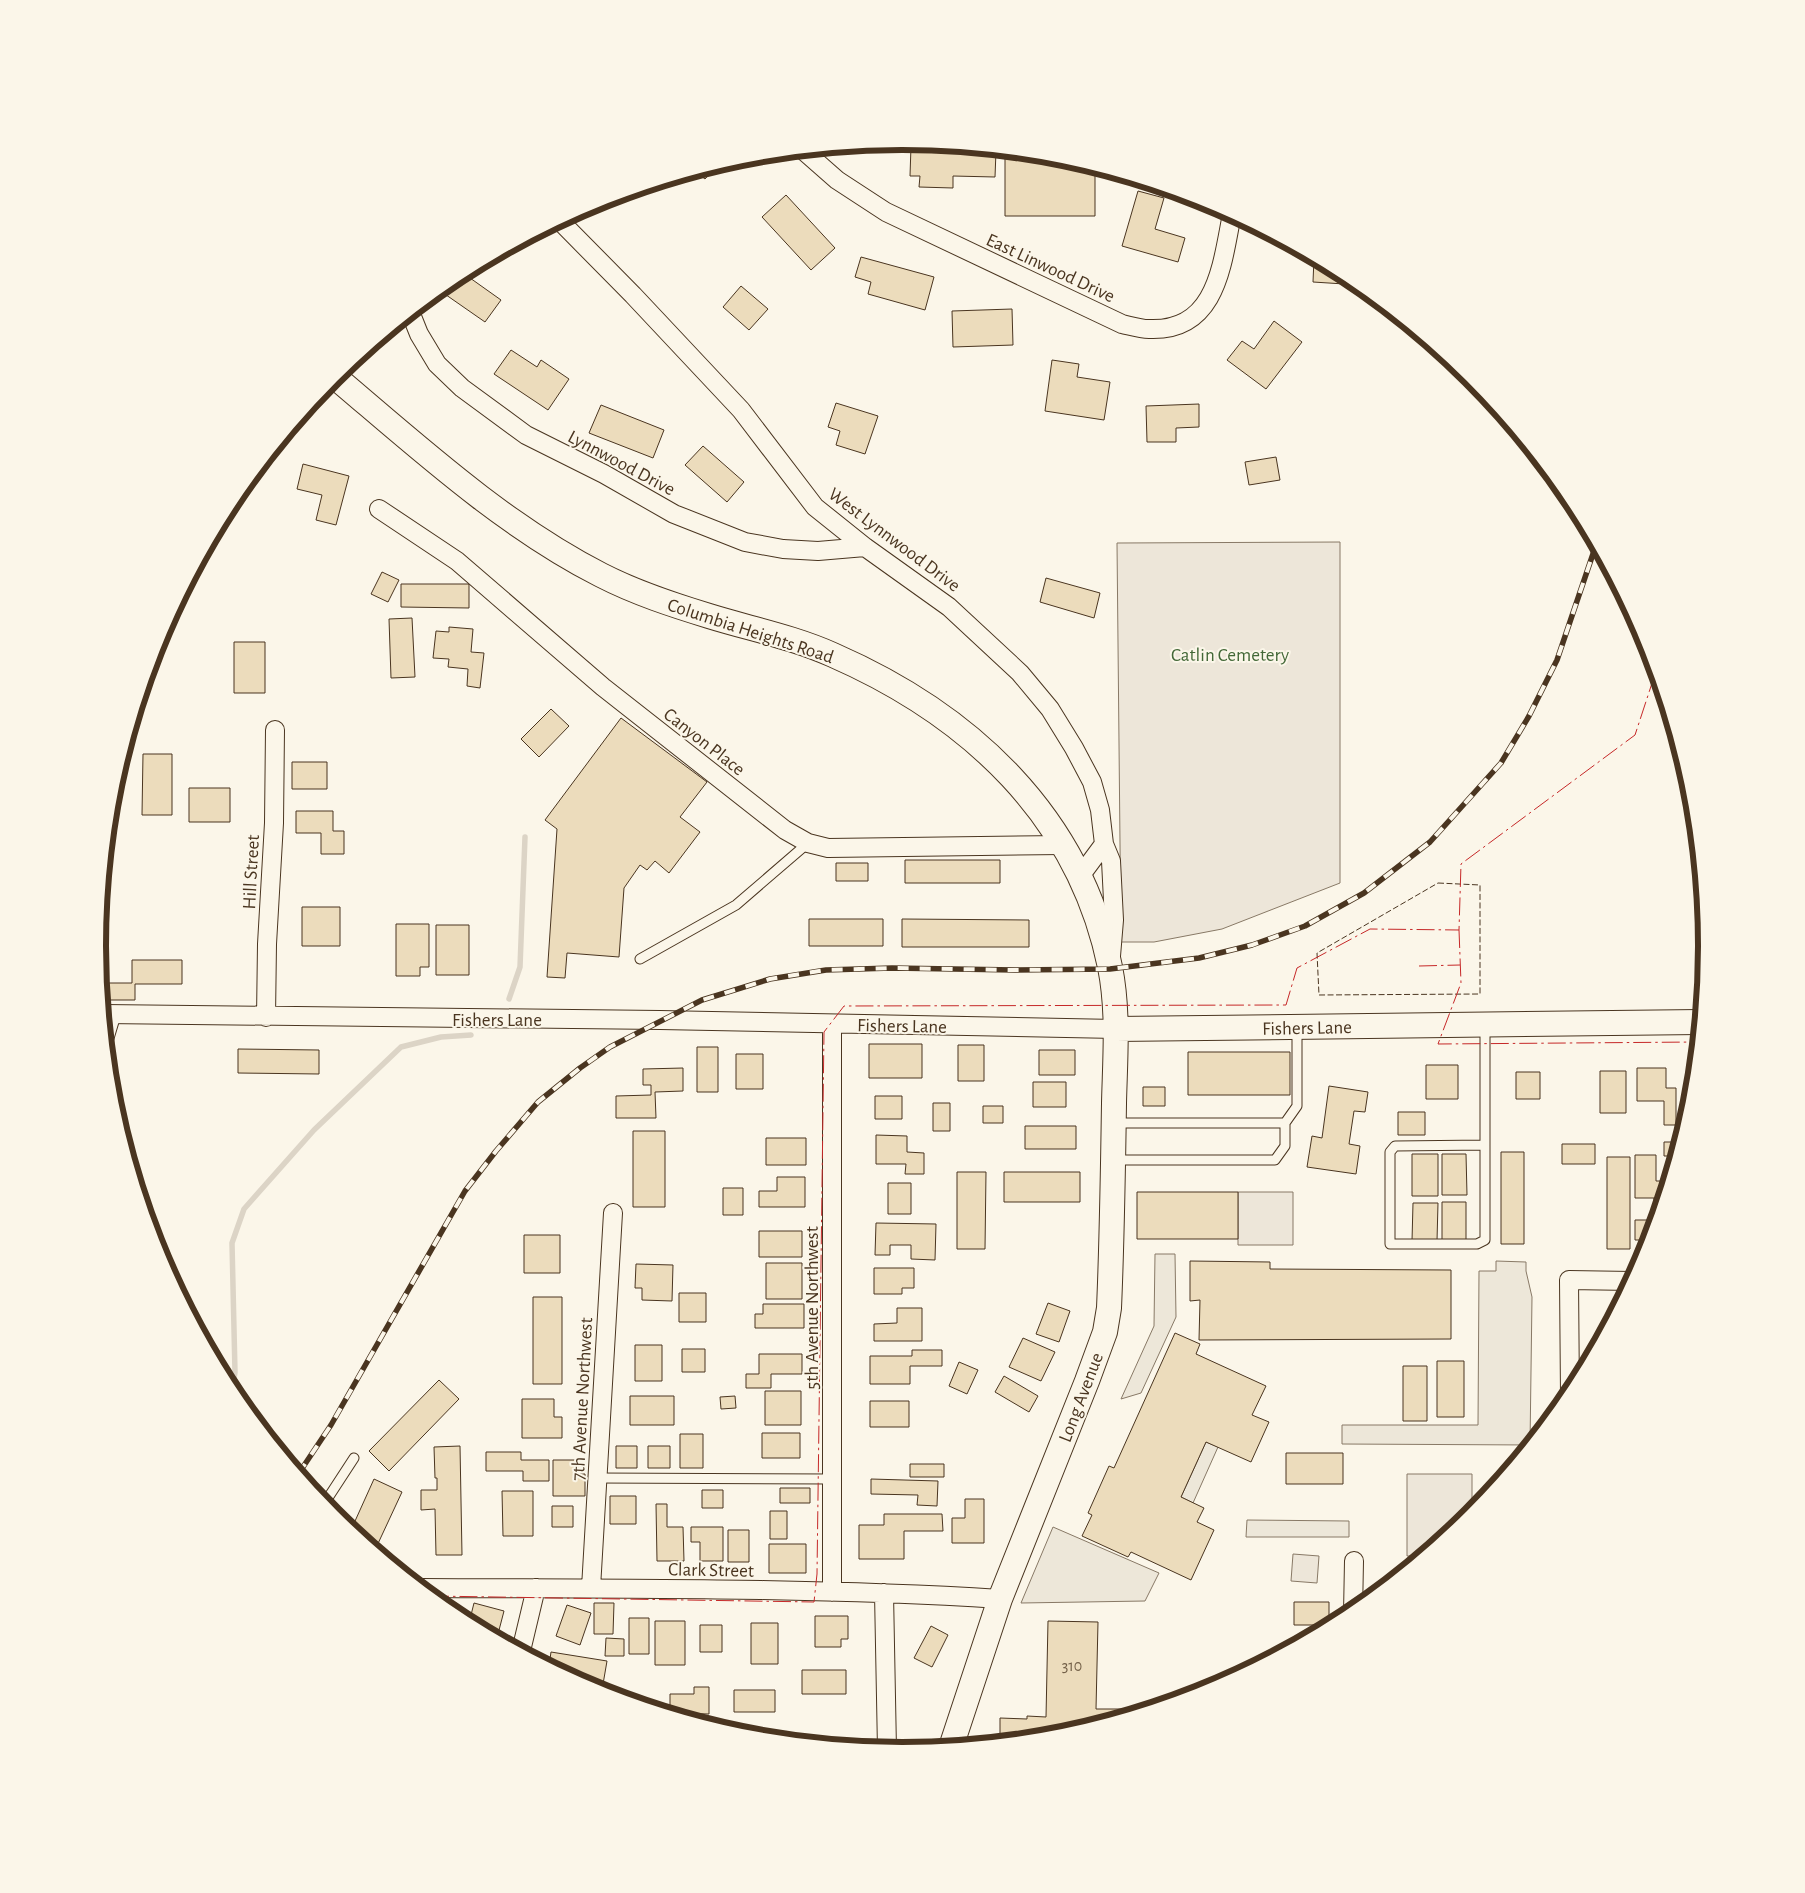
<svg xmlns="http://www.w3.org/2000/svg" width="1805" height="1893" viewBox="0 0 1805 1893" font-family="'Alegreya Sans',sans-serif">
	<rect width="100%" height="100%" fill="#fbf6e9"/>
	<path fill="#ede6d9" stroke="#887966" d="M 1340,542 L 1340,883 L 1222,929 L 1154,942 L 1121,942 L 1117,543 Z
		M 1238,1192 L 1293,1192 L 1293,1245 L 1238,1245 Z
		M 1407,1474 L 1472,1474 L 1472,1515 L 1423,1556 L 1407,1556 Z
		M 1293,1554 L 1319,1556 L 1317,1583 L 1291,1581 Z"/>
	<path fill="#ede7d9" stroke="#887966" d="M 1155,1254 L 1175,1254 L 1176,1317 L 1141,1393 L 1121,1399 L 1154,1326 Z
		M 1496,1261 L 1526,1262 L 1526,1271 L 1532,1297 L 1530,1445 L 1342,1444 L 1342,1425 L 1478,1425 L 1479,1271 L 1496,1271 Z
		M 1206,1442 L 1218,1447 L 1193,1503 L 1181,1497 Z
		M 1247,1520 L 1349,1521 L 1349,1537 L 1246,1537 Z
		M 1053,1527 L 1159,1573 L 1145,1601 L 1021,1603 Z"/>
	<g fill="none" stroke-linecap="round" stroke-linejoin="round">
		<path stroke="#dcd4c6" stroke-width="5.5" d="M 509,999 L 520,967 L 525,837
			M 232,1391 L 235,1372 L 232,1243 L 244,1209 L 314,1130 L 401,1047 L 441,1037 L 471,1035"/>
	</g>
	<path fill="#ecdcbc" stroke="#4a3520" d="M 911,146 L 996,151 L 995,177 L 953,176 L 953,188 L 919,187 L 920,176 L 910,176 Z
		M 1005,152 L 1051,156 L 1051,164 L 1081,164 L 1095,168 L 1095,216 L 1005,216 Z
		M 717,166 L 705,179 L 696,172 Z
		M 1138,191 L 1164,198 L 1155,229 L 1185,238 L 1178,262 L 1122,246 Z
		M 786,195 L 835,248 L 811,270 L 762,217 Z
		M 861,257 L 934,277 L 925,310 L 868,294 L 871,282 L 855,277 Z
		M 1314,258 L 1350,277 L 1360,285 L 1313,282 Z
		M 463,273 L 501,300 L 485,322 L 439,290 Z
		M 741,286 L 768,309 L 749,330 L 723,307 Z
		M 1012,309 L 1013,345 L 953,347 L 952,311 Z
		M 1274,321 L 1302,342 L 1266,389 L 1227,360 L 1242,341 L 1254,349 Z
		M 511,350 L 537,367 L 541,360 L 569,379 L 548,410 L 494,374 Z
		M 1052,360 L 1079,364 L 1077,377 L 1110,382 L 1104,420 L 1045,411 Z
		M 836,403 L 878,416 L 865,454 L 836,445 L 840,431 L 828,427 Z
		M 1199,404 L 1199,427 L 1176,428 L 1176,442 L 1147,442 L 1146,406 Z
		M 601,405 L 664,430 L 653,458 L 589,433 Z
		M 703,446 L 744,482 L 727,502 L 685,465 Z
		M 1276,457 L 1280,480 L 1249,485 L 1245,462 Z
		M 303,464 L 349,476 L 336,525 L 316,520 L 322,495 L 297,489 Z
		M 382,572 L 399,580 L 388,602 L 371,594 Z
		M 1046,578 L 1100,593 L 1094,618 L 1040,602 Z
		M 401,584 L 469,584 L 469,608 L 401,607 Z
		M 412,618 L 415,677 L 391,678 L 389,619 Z
		M 449,627 L 473,629 L 471,652 L 484,653 L 480,688 L 467,686 L 468,669 L 448,667 L 449,659 L 433,658 L 436,631 L 449,632 Z
		M 234,642 L 265,642 L 265,693 L 234,693 Z
		M 551,709 L 569,726 L 539,757 L 521,739 Z
		M 621,718 L 707,782 L 680,817 L 700,832 L 669,873 L 655,861 L 647,870 L 640,865 L 624,888 L 619,957 L 567,953 L 565,978 L 547,977 L 557,829 L 545,820 Z
		M 143,754 L 172,754 L 172,815 L 142,815 Z
		M 292,762 L 327,762 L 327,789 L 292,789 Z
		M 189,788 L 230,788 L 230,822 L 189,822 Z
		M 296,811 L 333,811 L 333,831 L 344,831 L 344,854 L 321,854 L 321,833 L 296,833 Z
		M 905,860 L 1000,860 L 1000,883 L 905,883 Z
		M 836,863 L 868,863 L 868,881 L 836,881 Z
		M 302,907 L 340,907 L 340,946 L 302,946 Z
		M 809,919 L 883,919 L 883,946 L 809,946 Z
		M 902,919 L 1029,920 L 1029,947 L 902,947 Z
		M 396,924 L 429,924 L 429,967 L 420,967 L 420,976 L 396,976 Z
		M 436,925 L 469,925 L 469,975 L 436,975 Z
		M 132,960 L 182,960 L 182,984 L 135,984 L 135,1000 L 104,1000 L 104,983 L 132,983 Z
		M 869,1044 L 922,1044 L 922,1078 L 869,1078 Z
		M 958,1045 L 984,1045 L 984,1081 L 958,1081 Z
		M 697,1047 L 718,1047 L 718,1092 L 697,1092 Z
		M 238,1049 L 319,1050 L 319,1074 L 238,1073 Z
		M 1039,1050 L 1075,1050 L 1075,1075 L 1039,1075 Z
		M 1188,1052 L 1290,1052 L 1290,1095 L 1188,1095 Z
		M 736,1054 L 763,1054 L 763,1089 L 736,1089 Z
		M 1426,1065 L 1458,1065 L 1458,1099 L 1426,1099 Z
		M 683,1068 L 683,1091 L 655,1092 L 656,1118 L 616,1118 L 616,1096 L 651,1095 L 651,1085 L 643,1085 L 643,1069 Z
		M 1637,1068 L 1666,1068 L 1666,1088 L 1676,1088 L 1676,1125 L 1664,1125 L 1664,1101 L 1637,1101 Z
		M 1600,1071 L 1626,1071 L 1626,1113 L 1600,1113 Z
		M 1516,1072 L 1540,1072 L 1540,1099 L 1516,1099 Z
		M 1033,1082 L 1066,1082 L 1066,1107 L 1033,1107 Z
		M 1329,1086 L 1368,1092 L 1365,1112 L 1354,1111 L 1349,1144 L 1360,1146 L 1356,1174 L 1307,1167 L 1312,1136 L 1322,1138 Z
		M 1143,1087 L 1165,1087 L 1165,1106 L 1143,1106 Z
		M 875,1096 L 902,1096 L 902,1119 L 875,1119 Z
		M 933,1103 L 950,1103 L 950,1131 L 933,1131 Z
		M 983,1106 L 1003,1106 L 1003,1123 L 983,1123 Z
		M 1398,1112 L 1425,1112 L 1425,1135 L 1398,1135 Z
		M 1025,1126 L 1076,1126 L 1076,1149 L 1025,1149 Z
		M 633,1131 L 665,1131 L 665,1207 L 633,1207 Z
		M 876,1135 L 907,1136 L 907,1152 L 924,1153 L 924,1174 L 905,1174 L 906,1164 L 876,1164 Z
		M 766,1138 L 806,1138 L 806,1165 L 766,1165 Z
		M 1664,1142 L 1680,1142 L 1675,1160 L 1675,1156 L 1664,1156 Z
		M 1562,1144 L 1595,1144 L 1595,1164 L 1562,1164 Z
		M 1501,1152 L 1524,1152 L 1524,1244 L 1501,1244 Z
		M 1412,1154 L 1438,1154 L 1438,1196 L 1412,1196 Z
		M 1442,1154 L 1466,1154 L 1467,1195 L 1442,1195 Z
		M 1635,1155 L 1656,1155 L 1656,1181 L 1668,1181 L 1661,1206 L 1654,1206 L 1654,1198 L 1635,1198 Z
		M 1607,1157 L 1630,1157 L 1630,1249 L 1607,1249 Z
		M 957,1172 L 986,1172 L 985,1249 L 957,1249 Z
		M 1004,1172 L 1080,1172 L 1080,1202 L 1004,1202 Z
		M 777,1177 L 805,1177 L 805,1207 L 759,1207 L 759,1191 L 777,1191 Z
		M 888,1183 L 911,1183 L 911,1214 L 888,1214 Z
		M 723,1188 L 743,1188 L 743,1215 L 723,1215 Z
		M 1137,1192 L 1238,1192 L 1238,1239 L 1137,1239 Z
		M 1442,1202 L 1466,1202 L 1466,1243 L 1442,1243 Z
		M 1413,1203 L 1438,1203 L 1437,1241 L 1412,1241 Z
		M 1635,1220 L 1657,1220 L 1651,1240 L 1635,1240 Z
		M 876,1223 L 936,1224 L 935,1260 L 911,1259 L 911,1245 L 890,1245 L 890,1255 L 875,1255 Z
		M 759,1231 L 802,1231 L 802,1257 L 759,1257 Z
		M 524,1235 L 560,1235 L 560,1273 L 524,1273 Z
		M 1190,1261 L 1270,1262 L 1270,1269 L 1451,1270 L 1451,1339 L 1199,1340 L 1200,1300 L 1190,1301 Z
		M 766,1263 L 802,1263 L 802,1299 L 766,1299 Z
		M 636,1264 L 673,1265 L 672,1301 L 642,1300 L 642,1288 L 635,1288 Z
		M 874,1268 L 914,1268 L 914,1288 L 902,1288 L 902,1294 L 874,1294 Z
		M 679,1293 L 706,1293 L 706,1322 L 679,1322 Z
		M 533,1297 L 562,1297 L 562,1384 L 533,1384 Z
		M 1048,1303 L 1070,1311 L 1059,1342 L 1036,1334 Z
		M 763,1304 L 804,1304 L 804,1328 L 755,1328 L 755,1314 L 763,1314 Z
		M 897,1308 L 922,1308 L 922,1341 L 874,1341 L 874,1324 L 897,1323 Z
		M 1175,1333 L 1200,1344 L 1196,1354 L 1266,1386 L 1252,1415 L 1269,1422 L 1251,1462 L 1206,1442 L 1181,1497 L 1204,1508 L 1197,1522 L 1214,1530 L 1191,1580 L 1131,1552 L 1128,1557 L 1082,1536 L 1092,1515 L 1088,1513 L 1109,1466 L 1114,1468 Z
		M 1023,1338 L 1055,1352 L 1041,1381 L 1009,1367 Z
		M 635,1345 L 662,1345 L 662,1381 L 635,1381 Z
		M 682,1349 L 705,1349 L 705,1372 L 682,1372 Z
		M 912,1350 L 942,1350 L 942,1366 L 910,1366 L 910,1384 L 870,1384 L 870,1356 L 912,1356 Z
		M 759,1354 L 802,1354 L 802,1374 L 771,1374 L 771,1388 L 746,1388 L 746,1374 L 759,1374 Z
		M 1437,1361 L 1464,1361 L 1464,1417 L 1437,1417 Z
		M 959,1362 L 978,1370 L 967,1394 L 949,1386 Z
		M 1403,1366 L 1427,1366 L 1427,1421 L 1403,1421 Z
		M 1004,1376 L 1038,1396 L 1029,1412 L 995,1392 Z
		M 439,1380 L 459,1399 L 389,1471 L 369,1451 Z
		M 765,1391 L 801,1391 L 801,1425 L 765,1425 Z
		M 630,1396 L 674,1396 L 674,1425 L 630,1425 Z
		M 735,1396 L 736,1408 L 721,1409 L 720,1397 Z
		M 522,1399 L 554,1399 L 554,1417 L 562,1417 L 562,1438 L 522,1438 Z
		M 870,1401 L 909,1401 L 909,1427 L 870,1427 Z
		M 762,1433 L 800,1433 L 800,1458 L 762,1458 Z
		M 680,1434 L 703,1434 L 703,1468 L 680,1468 Z
		M 460,1446 L 462,1555 L 436,1555 L 435,1509 L 421,1510 L 421,1490 L 437,1490 L 437,1478 L 435,1478 L 434,1447 Z
		M 616,1446 L 637,1446 L 637,1468 L 616,1468 Z
		M 648,1446 L 670,1446 L 670,1468 L 648,1468 Z
		M 486,1452 L 521,1452 L 521,1460 L 549,1460 L 549,1481 L 523,1481 L 523,1471 L 486,1471 Z
		M 1286,1453 L 1343,1453 L 1343,1484 L 1286,1484 Z
		M 553,1460 L 578,1460 L 578,1474 L 585,1474 L 585,1496 L 553,1496 Z
		M 910,1464 L 944,1464 L 944,1477 L 910,1477 Z
		M 374,1479 L 402,1492 L 375,1550 L 351,1530 Z
		M 871,1479 L 938,1481 L 937,1506 L 917,1505 L 918,1495 L 871,1494 Z
		M 780,1488 L 810,1488 L 810,1503 L 780,1503 Z
		M 702,1490 L 723,1490 L 723,1508 L 702,1508 Z
		M 1487,1490 L 1493,1490 L 1486,1498 Z
		M 502,1491 L 533,1491 L 533,1536 L 503,1536 Z
		M 610,1496 L 636,1496 L 636,1524 L 610,1524 Z
		M 965,1499 L 984,1499 L 984,1543 L 952,1543 L 952,1518 L 965,1518 Z
		M 656,1504 L 667,1504 L 667,1527 L 683,1527 L 684,1561 L 657,1561 Z
		M 552,1506 L 573,1506 L 573,1527 L 552,1527 Z
		M 770,1511 L 787,1511 L 787,1539 L 770,1539 Z
		M 884,1514 L 942,1514 L 943,1531 L 904,1531 L 904,1559 L 859,1559 L 859,1525 L 884,1525 Z
		M 691,1527 L 723,1527 L 723,1561 L 700,1561 L 700,1542 L 691,1542 Z
		M 728,1530 L 749,1530 L 749,1562 L 728,1562 Z
		M 769,1544 L 806,1544 L 806,1573 L 769,1573 Z
		M 1294,1602 L 1329,1602 L 1329,1625 L 1294,1625 Z
		M 474,1603 L 504,1611 L 498,1634 L 480,1629 L 469,1623 Z
		M 594,1603 L 614,1603 L 613,1634 L 594,1634 Z
		M 567,1605 L 591,1613 L 580,1645 L 556,1636 Z
		M 815,1616 L 848,1616 L 848,1639 L 841,1639 L 841,1647 L 815,1647 Z
		M 629,1618 L 649,1618 L 649,1654 L 629,1654 Z
		M 655,1621 L 685,1621 L 685,1665 L 655,1665 Z
		M 1048,1621 L 1098,1622 L 1096,1709 L 1147,1709 L 1059,1736 L 1027,1739 L 1027,1736 L 1000,1735 L 1000,1718 L 1027,1719 L 1027,1716 L 1046,1717 Z
		M 751,1623 L 778,1623 L 778,1664 L 751,1664 Z
		M 700,1625 L 722,1625 L 722,1652 L 700,1652 Z
		M 931,1626 L 948,1635 L 932,1667 L 914,1658 Z
		M 1300,1636 L 1312,1636 L 1301,1642 Z
		M 606,1638 L 624,1639 L 624,1656 L 605,1656 Z
		M 551,1652 L 607,1661 L 602,1690 L 591,1688 L 549,1666 Z
		M 802,1670 L 846,1670 L 846,1694 L 802,1694 Z
		M 694,1687 L 709,1687 L 709,1714 L 670,1713 L 670,1694 L 694,1694 Z
		M 734,1690 L 775,1690 L 775,1712 L 734,1712 Z
		M 779,1736 L 801,1736 L 801,1741 L 779,1739 Z"/>
	<g fill="none" stroke-linecap="round" stroke-linejoin="round">
		<defs>
			<path id="lane" d="M 640,959 L 736,905 L 808,843
				M 107,1045 L 116,1015
				M 1114,1123 L 1285,1123
				M 1485,1145 L 1395,1146 L 1390,1152 L 1390,1244 L 1477,1244 L 1485,1240 L 1485,1025
				M 1113,1160 L 1275,1160 L 1285,1146 L 1285,1123 L 1297,1106 L 1297,1027
				M 597,1478 L 832,1479
				M 324,1504 L 354,1458"/>
			<path id="street" d="M 804,151 L 837,180 L 886,212 L 1122,324 C 1131,326 1140,329 1149,329 C 1217,332 1222,264 1232,214
				M 560,221 L 633,295 L 741,410 L 815,507 L 865,547 L 949,607 L 1020,673 L 1050,709 L 1074,748 L 1092,782 L 1100,810 L 1104,844 L 1081,875
				M 411,314 L 419,334 L 437,364 L 462,388 L 526,435 L 604,474 L 674,514 L 745,542 L 783,549 L 818,551 L 865,547
				M 379,509 L 457,561 L 603,687 L 785,830 L 808,843 L 828,848 L 1063,845
				M 1104,844 L 1111,861 L 1114,920 L 1111,956
				M 104,1014 L 660,1020 L 1116,1029
				M 266,1017 L 267,944 L 274,823 L 275,730
				M 832,1024 L 832,1592
				M 1570,1396 L 1569,1280 L 1632,1281
				M 421,1588 C 614,1589 807,1587 1000,1599
				M 591,1588 L 613,1213
				M 884,1593 L 887,1750
				M 1353,1613 L 1354,1561
				M 521,1651 L 536,1588"/>
			<path id="secondary" d="M 334,376 C 418,447 503,525 601,575 C 636,593 673,605 709,616 C 751,629 793,637 833,655 C 970,715 1079,816 1110,967 C 1119,1012 1115,1059 1114,1103 C 1113,1171 1112,1240 1109,1308 L 1105,1332 L 1087,1381 L 1000,1599 L 951,1747
				M 1116,1029 L 1700,1022"/>
		</defs>
		<use href="#lane" stroke="#4a3520" stroke-width="11"/>
		<use href="#street" stroke="#4a3520" stroke-width="20"/>
		<use href="#secondary" stroke="#4a3520" stroke-width="26"/>
		<use href="#lane" stroke="#fbf6e9" stroke-width="9"/>
		<use href="#street" stroke="#fbf6e9" stroke-width="18"/>
		<use href="#secondary" stroke="#fbf6e9" stroke-width="24"/>
		<defs>
			<path id="rail" d="M 299,1473 L 331,1425 L 465,1191 L 496,1151 L 538,1102 L 580,1068 L 610,1047 L 702,1000 L 770,979 L 826,970 L 892,968 L 1015,970 L 1110,969 L 1199,958 L 1252,945 L 1305,926 L 1364,893 L 1430,842 L 1501,763 L 1529,716 L 1557,660 L 1596,545"/>
		</defs>
		<use href="#rail" stroke="#4a3520" stroke-width="5.5"/>
		<use href="#rail" stroke="#fbf6e9" stroke-width="4" stroke-dasharray="11" stroke-linecap="butt"/>
		<path stroke="#4a3520" stroke-width="1" stroke-dasharray="6 2.5" stroke-linecap="butt" d="M 1438,883 L 1480,885 L 1480,994 L 1319,995 L 1317,953 Z"/>
		<path stroke="#c62828" stroke-width="1" stroke-dasharray="18 4 2.5 4" stroke-linecap="butt" d="M 1459,930 L 1461,983 L 1438,1044 L 1698,1042
			M 1419,966 L 1460,965
			M 431,1596 L 814,1602 L 817,1574 L 824,1032 L 844,1006 L 1286,1005 L 1297,968 L 1370,929 L 1459,930 L 1461,864 L 1635,735 L 1656,671"/>
	</g>
	<g text-anchor="middle" stroke-width="4" stroke-linejoin="round" paint-order="stroke">
		<g font-size="16" fill="#725f47">
			<text x="1072" y="1671">310</text>
		</g>
		<g font-size="19" fill="#4a3520" stroke="#fbf6e9">
			<text transform="translate(1051 267) rotate(25)" y="7">East Linwood Drive</text>
			<text transform="translate(622 462) rotate(28)" y="7">Lynnwood Drive</text>
			<text transform="translate(895 539) rotate(37)" y="7">West Lynnwood Drive</text>
			<text transform="translate(751 630) rotate(18)" y="7">Columbia Heights Road</text>
			<text transform="translate(705 741) rotate(38)" y="7">Canyon Place</text>
			<text transform="translate(250 872) rotate(-87)" y="7">Hill Street</text>
			<text x="497" y="1026">Fishers Lane</text>
			<text transform="translate(902 1025) rotate(1)" y="7">Fishers Lane</text>
			<text transform="translate(1307 1027) rotate(-1)" y="7">Fishers Lane</text>
			<text transform="translate(811 1308) rotate(-90)" y="7">5th Avenue Northwest</text>
			<text transform="translate(1080 1397) rotate(-69)" y="7">Long Avenue</text>
			<text transform="translate(581 1399) rotate(-87)" y="7">7th Avenue Northwest</text>
			<text transform="translate(711 1569) rotate(1)" y="7">Clark Street</text>
		</g>
		<g font-size="19" fill="#436837" stroke="#fbf6e9">
			<text x="1230" y="661">Catlin Cemetery</text>
		</g>
	</g>
	<path d="M0 0H1805V1893H0ZM106 946a796 796 0 1 1 1592 0a796 796 0 1 1-1592 0Z" fill="#fbf6e9" fill-rule="evenodd"/>
	<path fill="none" stroke="#4a3520" stroke-width="6" d="M106 946a796 796 0 1 1 1592 0a796 796 0 1 1-1592 0Z"/>
</svg>
